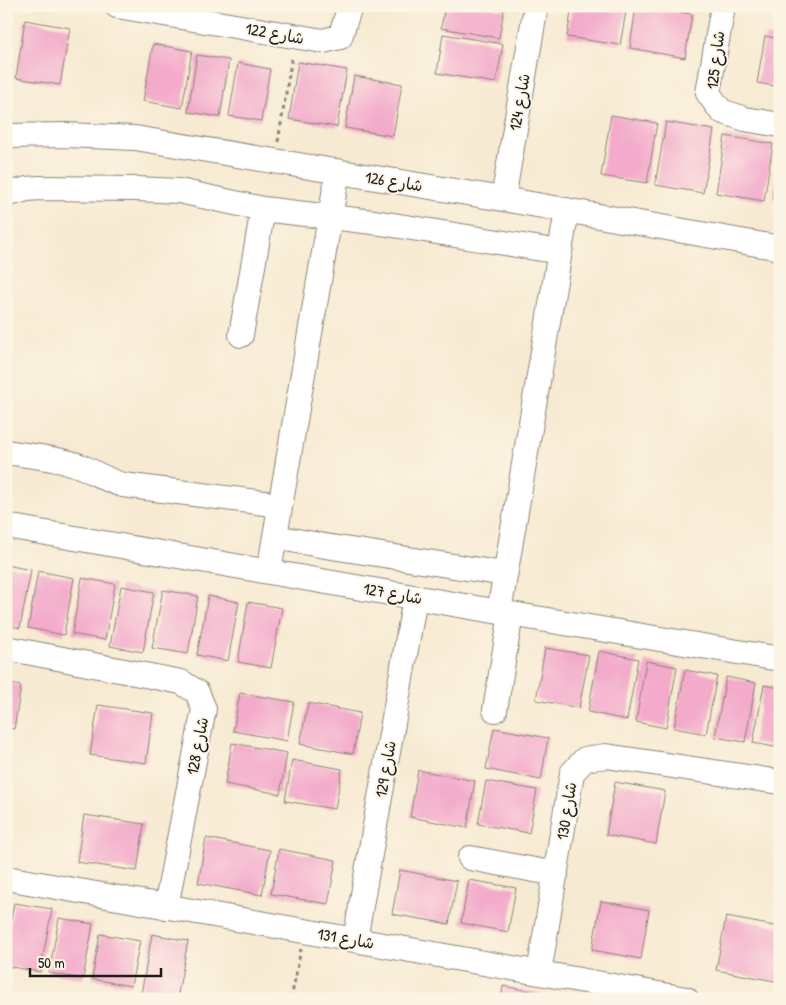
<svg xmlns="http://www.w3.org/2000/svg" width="786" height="1005" viewBox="0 0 786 1005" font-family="'Patrick Hand','Playpen Sans Arabic',sans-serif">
	<rect width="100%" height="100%" fill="#fcf5e5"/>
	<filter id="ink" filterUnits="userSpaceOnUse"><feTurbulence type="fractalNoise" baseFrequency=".02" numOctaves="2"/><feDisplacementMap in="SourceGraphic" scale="10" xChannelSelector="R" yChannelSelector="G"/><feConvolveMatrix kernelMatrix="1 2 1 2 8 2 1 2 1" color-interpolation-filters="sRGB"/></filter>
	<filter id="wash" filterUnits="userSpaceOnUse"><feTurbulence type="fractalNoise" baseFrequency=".0096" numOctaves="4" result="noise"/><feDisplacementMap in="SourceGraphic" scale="20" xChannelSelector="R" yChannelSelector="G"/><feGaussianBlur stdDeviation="1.12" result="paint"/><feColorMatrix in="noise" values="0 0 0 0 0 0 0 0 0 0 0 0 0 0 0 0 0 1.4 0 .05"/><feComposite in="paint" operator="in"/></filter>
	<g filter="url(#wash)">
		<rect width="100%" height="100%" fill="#f7ead2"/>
		<g id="blocks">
			<path fill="#f3aacb" d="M 445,6 L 483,6 L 504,10 L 499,38 L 441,28 Z
				M 572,6 L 627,6 L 620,45 L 567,37 Z
				M 636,6 L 692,14 L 685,58 L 630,48 Z
				M 25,20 L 70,28 L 60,85 L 16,78 Z
				M 443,34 L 503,44 L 496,83 L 437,73 Z
				M 765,36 L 780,39 L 780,87 L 757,83 Z
				M 153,44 L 192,51 L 182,108 L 143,101 Z
				M 197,55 L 229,60 L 220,117 L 188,112 Z
				M 298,62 L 347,70 L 337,127 L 289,119 Z
				M 238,63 L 270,69 L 261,121 L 229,116 Z
				M 354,76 L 402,84 L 393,136 L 345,128 Z
				M 611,115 L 657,123 L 647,183 L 601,176 Z
				M 666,122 L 714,130 L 703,193 L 655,185 Z
				M 725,136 L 773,144 L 764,201 L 716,193 Z
				M 779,164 L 780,164 L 780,200 L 773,199 Z
				M 6,565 L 31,570 L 20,628 L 6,625 Z
				M 38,571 L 74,578 L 64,635 L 28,628 Z
				M 82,578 L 115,584 L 105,640 L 72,634 Z
				M 121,586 L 154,592 L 143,652 L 110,646 Z
				M 163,590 L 198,596 L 188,654 L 152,648 Z
				M 208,596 L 239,602 L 228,661 L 197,655 Z
				M 248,602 L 282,608 L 271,668 L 238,662 Z
				M 545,648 L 589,655 L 579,708 L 536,700 Z
				M 599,651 L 638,659 L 627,720 L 588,712 Z
				M 646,661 L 677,667 L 666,728 L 636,722 Z
				M 685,670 L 717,676 L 706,734 L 674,728 Z
				M 726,677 L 756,683 L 745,742 L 715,737 Z
				M 6,683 L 21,686 L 14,729 L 6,727 Z
				M 764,685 L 780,688 L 780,748 L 753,743 Z
				M 240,693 L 294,702 L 287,741 L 233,731 Z
				M 308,703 L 360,713 L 353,754 L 300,744 Z
				M 98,705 L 153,713 L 146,763 L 90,755 Z
				M 494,728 L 548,738 L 541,780 L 486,769 Z
				M 232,743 L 287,753 L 280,794 L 225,784 Z
				M 292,760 L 342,769 L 335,809 L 285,801 Z
				M 418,770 L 475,781 L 467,828 L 410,817 Z
				M 486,781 L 537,790 L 529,833 L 478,824 Z
				M 615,782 L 665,791 L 656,844 L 606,835 Z
				M 84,815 L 144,824 L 137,871 L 77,862 Z
				M 206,838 L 270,850 L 262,895 L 198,883 Z
				M 279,849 L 336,860 L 328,904 L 271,894 Z
				M 400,870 L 457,881 L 449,924 L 392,914 Z
				M 469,880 L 516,888 L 508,932 L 461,923 Z
				M 601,901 L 649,910 L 641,959 L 592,950 Z
				M 14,903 L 52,909 L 40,972 L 6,966 L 6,948 Z
				M 726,917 L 780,927 L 780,982 L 716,970 Z
				M 59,918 L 93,924 L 83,979 L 49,973 Z
				M 100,934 L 140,941 L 131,986 L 92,979 Z
				M 152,934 L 188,941 L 177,999 L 141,994 Z
				M 503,986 L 541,993 L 540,999 L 501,999 Z"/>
		</g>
	</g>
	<g filter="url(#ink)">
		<use href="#blocks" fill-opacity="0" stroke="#8a8377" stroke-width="1"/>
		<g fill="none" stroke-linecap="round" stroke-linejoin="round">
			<defs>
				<path id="minor" d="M 117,6 L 323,41 L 340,37 L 350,6
					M 723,6 L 708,93 L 721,111 L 745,119 L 780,125
					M 6,136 L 66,135 L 135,138 L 503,199 L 780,248
					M 6,195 L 27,189 L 39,188 L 136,189 L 179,191 L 263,209 L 381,223 L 560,252
					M 503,199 L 536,6
					M 241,335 L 263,209
					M 6,452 C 30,456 57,458 80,466 C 95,472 107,481 123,485 L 280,505
					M 6,526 L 499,612 L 780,659
					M 275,537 L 325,546 L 505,574
					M 269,571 L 338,171
					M 499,612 L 567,210
					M 6,648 L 181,682 L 197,692 L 204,709 L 166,907
					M 495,710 L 511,614
					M 470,858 L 556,874
					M 6,878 L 686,999
					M 355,940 L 415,598
					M 539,973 L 572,773 L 585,759 L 606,756 L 780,782"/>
			</defs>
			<use href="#minor" stroke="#8a8377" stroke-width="26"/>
			<path stroke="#8a8377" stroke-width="3" stroke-dasharray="4 4" stroke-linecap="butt" d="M 278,142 L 292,56
				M 291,999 L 301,949"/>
			<use href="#minor" stroke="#fff" stroke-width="24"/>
		</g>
	</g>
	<g text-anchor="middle" stroke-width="4" stroke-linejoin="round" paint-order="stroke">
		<g font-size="16" fill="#1c1c1c" stroke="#fcf5e5">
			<text transform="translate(275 33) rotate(10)" y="6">شارع 122</text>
			<text transform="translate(715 60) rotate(-83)" y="6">شارع 125</text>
			<text transform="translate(519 102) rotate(-80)" y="6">شارع 124</text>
			<text transform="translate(394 181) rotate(9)" y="6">شارع 126</text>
			<text transform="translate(393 593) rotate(10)" y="6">شارع 127</text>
			<text transform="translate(197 746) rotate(-79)" y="6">شارع 128</text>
			<text transform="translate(385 769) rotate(-80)" y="6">شارع 129</text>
			<text transform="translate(566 811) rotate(-81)" y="6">شارع 130</text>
			<text transform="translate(346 938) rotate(10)" y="6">شارع 131</text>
		</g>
	</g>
	<rect width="786" height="1005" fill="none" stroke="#fcf5e5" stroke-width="25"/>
	<path d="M30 968v8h131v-8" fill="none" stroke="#1c1c1c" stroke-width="2.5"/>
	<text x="38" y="968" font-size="15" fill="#1c1c1c" stroke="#fcf5e5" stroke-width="4" paint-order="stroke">50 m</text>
</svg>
